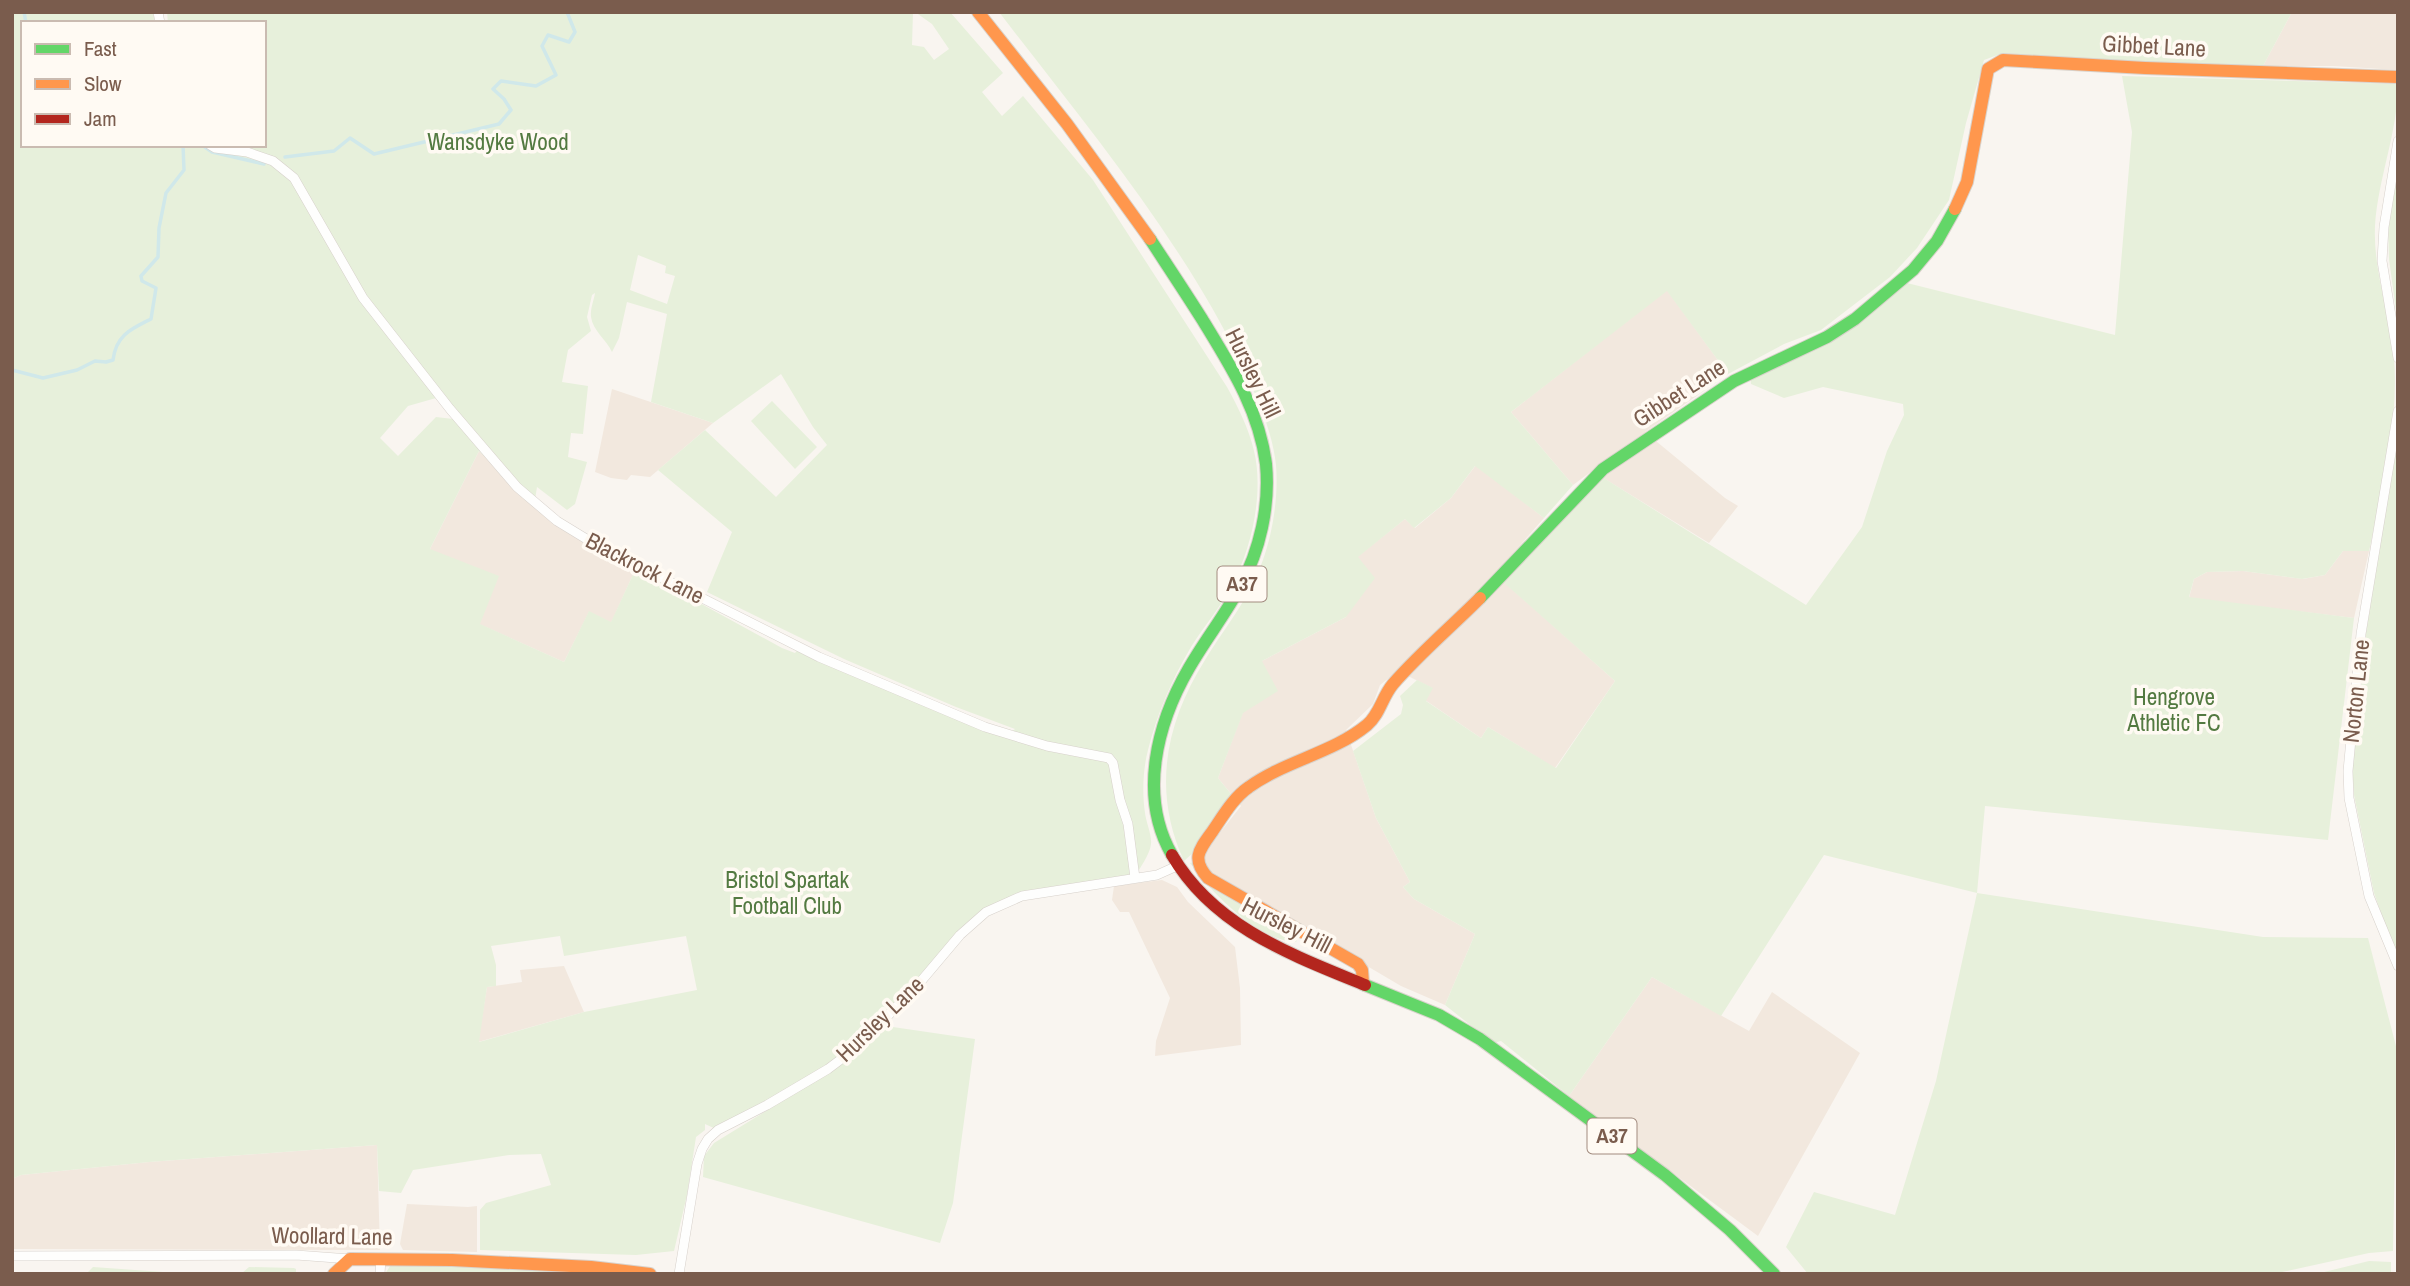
<svg xmlns="http://www.w3.org/2000/svg" width="2410" height="1286" viewBox="0 0 2410 1286" font-family="'Archivo Narrow',sans-serif">
	<rect width="100%" height="100%" fill="#f9f5f0"/>
	<path fill="#f2e8de" d="M 2292,12 L 2398,12 L 2398,70 L 2333,66 L 2263,66 Z
		M 1667,290 L 1728,374 L 1645,432 L 1725,498 L 1738,506 L 1709,543 L 1592,471 L 1573,485 L 1511,412 Z
		M 612,389 L 713,423 L 650,477 L 631,475 L 627,480 L 611,478 L 595,472 Z
		M 479,451 L 519,492 L 559,528 L 636,568 L 611,623 L 589,612 L 564,662 L 479,624 L 430,549 Z
		M 1476,465 L 1544,518 L 1495,574 L 1615,681 L 1555,768 L 1488,727 L 1481,738 L 1425,700 L 1432,688 L 1398,671 L 1380,685 L 1373,704 L 1346,730 L 1376,818 L 1410,882 L 1403,887 L 1414,899 L 1475,934 L 1445,1005 L 1401,986 L 1221,880 L 1208,875 L 1204,860 L 1207,849 L 1241,806 L 1218,778 L 1262,661 L 1346,617 L 1357,557 L 1405,519 L 1415,528 L 1451,498 Z
		M 2343,551 L 2369,551 L 2354,618 L 2189,598 L 2194,579 L 2207,572 L 2243,571 L 2303,579 L 2325,575 Z
		M 1162,880 L 1177,887 L 1188,902 L 1235,947 L 1240,988 L 1241,1045 L 1155,1056 L 1156,1041 L 1170,998 L 1129,912 L 1120,912 L 1112,900 L 1114,886 Z
		M 564,966 L 584,1012 L 478,1042 L 487,987 L 522,982 L 520,970 Z
		M 1652,977 L 1749,1031 L 1772,992 L 1860,1053 L 1758,1236 L 1569,1096 Z
		M 377,1145 L 380,1250 L 12,1249 L 12,1179 L 21,1175 L 149,1162 Z
		M 407,1204 L 468,1207 L 477,1206 L 477,1252 L 403,1250 L 400,1244 Z"/>
	<path fill="#e7f0db" fill-rule="evenodd" d="M 12,12 L 153,12 L 155,23 L 23,23 L 23,145 L 264,145 L 264,23 L 168,23 L 167,12 L 913,12 L 912,45 L 924,47 L 934,60 L 949,49 L 932,24 L 915,12 L 950,12 L 1003,73 L 982,92 L 1002,116 L 1023,96 L 1093,180 L 1227,387 C 1238,407 1249,429 1254,451 C 1264,492 1252,548 1232,585 C 1221,607 1204,626 1191,647 C 1172,679 1157,714 1148,750 C 1143,769 1142,793 1145,813 C 1146,822 1152,835 1151,844 C 1150,855 1139,868 1135,878 L 1022,896 L 986,912 L 860,1045 L 828,1069 L 718,1130 L 705,1124 L 705,1130 L 696,1137 L 687,1195 L 674,1251 L 636,1255 L 480,1250 L 480,1210 L 486,1203 L 551,1185 L 541,1154 L 509,1155 L 413,1170 L 401,1193 L 379,1191 L 377,1145 L 149,1162 L 21,1175 L 12,1179 ZM 638,255 L 666,266 L 665,273 L 675,276 L 667,304 L 630,290 ZM 595,293 C 594,300 590,309 591,317 C 593,331 606,339 612,352 L 619,338 L 627,302 L 667,314 L 651,402 L 713,423 L 781,374 L 813,427 L 827,445 L 776,497 L 705,430 L 658,470 L 732,532 L 707,592 L 844,659 L 956,707 L 1015,729 L 1009,734 L 800,647 L 795,653 L 782,648 L 636,568 L 611,622 L 589,611 L 564,662 L 480,624 L 499,576 L 430,549 L 479,451 L 534,506 L 537,487 L 567,510 L 575,504 L 587,462 L 568,457 L 571,433 L 583,434 L 588,386 L 562,382 L 568,350 L 591,331 L 587,317 L 592,295 ZM 436,398 L 453,419 L 436,417 L 398,456 L 380,438 L 408,406 ZM 560,936 L 564,956 L 686,936 L 697,990 L 584,1012 L 479,1042 L 487,987 L 496,986 L 496,965 L 491,946 Z
		M 999,12 L 2292,12 L 2263,66 L 2127,62 L 2003,53 L 1984,60 L 1966,123 L 1949,200 L 1917,248 L 1890,277 L 1821,330 L 1784,344 L 1728,374 L 1667,291 L 1511,412 L 1573,485 L 1544,518 L 1475,466 L 1451,498 L 1414,528 L 1405,519 L 1358,557 L 1375,578 L 1346,617 L 1262,661 L 1278,691 L 1243,713 L 1218,778 L 1236,800 L 1195,851 L 1184,861 C 1152,791 1165,724 1205,660 C 1221,633 1242,608 1255,579 C 1271,546 1279,501 1276,465 C 1272,429 1257,398 1242,365 C 1182,239 1084,123 999,12 Z
		M 2122,76 L 2398,84 C 2398,132 2378,178 2375,226 C 2373,271 2390,313 2394,358 C 2399,422 2382,485 2370,547 L 2369,551 L 2343,551 L 2325,575 L 2302,579 L 2243,571 L 2207,572 L 2194,579 L 2189,597 L 2354,618 L 2328,840 L 1985,806 L 1977,893 L 2263,937 L 2368,938 L 2397,1050 L 2393,1251 L 2369,1253 L 2273,1274 L 1808,1274 L 1786,1247 L 1814,1192 L 1895,1215 L 1936,1081 L 1977,893 L 1824,855 L 1721,1016 L 1652,977 L 1569,1096 L 1501,1041 L 1493,1043 L 1445,1005 L 1475,934 L 1414,899 L 1403,887 L 1410,882 L 1376,818 L 1353,751 L 1401,714 L 1403,705 L 1400,696 L 1417,680 L 1433,688 L 1426,701 L 1481,738 L 1488,727 L 1556,768 L 1615,681 L 1503,582 L 1599,475 L 1806,605 L 1862,527 L 1887,451 L 1904,415 L 1903,404 L 1823,387 L 1784,398 L 1751,384 L 1750,376 L 1838,338 L 1903,282 L 2115,335 L 2132,132 Z
		M 2398,163 L 2398,325 L 2389,259 L 2388,225 Z
		M 772,401 L 817,447 L 795,469 L 751,421 Z
		M 2398,433 L 2398,953 L 2388,933 L 2374,893 L 2354,795 L 2352,765 L 2366,632 Z
		M 1194,862 L 1215,887 L 1279,927 L 1279,929 L 1297,940 L 1296,942 C 1257,940 1212,893 1190,863 Z
		M 886,1026 L 975,1039 L 953,1203 L 940,1243 L 703,1177 L 704,1156 L 714,1143 L 828,1073 L 860,1049 Z
		M 2369,1261 L 2391,1262 L 2391,1274 L 2316,1274 Z
		M 392,1263 L 628,1274 L 385,1274 Z
		M 93,1267 L 191,1274 L 86,1274 Z
		M 249,1267 L 294,1268 L 296,1269 L 296,1274 L 241,1274 Z"/>
	<g fill="none" stroke-linecap="round" stroke-linejoin="round">
		<path stroke="#d0e8ea" stroke-width="3.5" d="M 24,12 L 26,23
			M 202,145 L 212,152 L 264,164
			M 285,157 L 334,151 L 350,138 L 374,154 L 499,124 L 511,110 L 504,99 L 493,89 L 501,81 L 536,86 L 556,75 L 542,46 L 548,35 L 569,42 L 575,32 L 567,12
			M 12,370 L 43,378 L 77,370 L 95,361 L 106,362 L 113,360 C 116,335 131,329 151,319 L 156,288 L 142,281 L 141,276 L 158,257 L 159,228 L 166,193 L 184,170 L 183,145"/>
		<defs>
			<path id="street" d="M 158,12 L 160,23
				M 2398,141 L 2384,227 L 2382,261 L 2398,358
				M 210,145 L 215,148 L 247,152 L 273,161 L 294,178 L 363,298 L 450,409 L 517,487 L 557,521 L 593,543 L 819,657 L 985,727 L 1047,746 L 1109,758 L 1113,763 L 1120,800 L 1128,824 L 1135,878
				M 2398,411 L 2361,634 L 2348,771 L 2349,798 L 2369,896 L 2398,966
				M 12,1256 L 296,1255 L 350,1259
				M 380,1274 L 381,1259
				M 679,1274 L 697,1164 L 702,1149 L 708,1139 L 718,1130 L 767,1105 L 828,1069 L 860,1045 L 922,980 L 960,935 L 986,912 L 1022,896 L 1157,875 L 1177,866"/>
			<path id="fast" d="M 1150,239 C 1167,265 1185,292 1202,319 C 1230,365 1259,409 1266,464 C 1270,506 1260,550 1240,587 C 1225,615 1205,640 1189,668 C 1157,723 1138,796 1172,855
				M 1480,598 L 1603,469 L 1734,381 L 1827,337 L 1855,319 L 1913,270 L 1937,241 L 1955,209
				M 1365,985 L 1439,1015 L 1480,1039 L 1665,1175 L 1730,1230 L 1774,1274"/>
			<path id="slow" d="M 978,12 L 1067,124 L 1150,239
				M 1955,209 L 1967,182 L 1988,69 L 2003,60 L 2145,68 L 2398,77
				M 1363,983 L 1362,970 L 1358,964 L 1208,878 C 1191,859 1199,850 1212,832 C 1223,816 1233,798 1249,787 C 1285,761 1333,753 1367,725 C 1380,714 1382,697 1393,684 C 1419,654 1451,627 1480,598
				M 334,1274 L 350,1259 L 452,1260 L 591,1267 L 650,1274"/>
			<path id="jam" d="M 1172,855 C 1214,927 1292,955 1365,985"/>
		</defs>
		<use href="#street" stroke="#d7d1cb" stroke-width="10"/>
		<use href="#fast" stroke="#d9d2cb" stroke-width="14"/>
		<use href="#slow" stroke="#d9d2cb" stroke-width="14"/>
		<use href="#jam" stroke="#d9d2cb" stroke-width="14"/>
		<use href="#street" stroke="#fefefd" stroke-width="9"/>
		<use href="#fast" stroke="#63d668" stroke-width="12"/>
		<use href="#slow" stroke="#ff974d" stroke-width="12"/>
		<use href="#jam" stroke="#b3261e" stroke-width="12"/>
	</g>
	<g text-anchor="middle" stroke-width="7" stroke-linejoin="round" paint-order="stroke">
		<g fill="#fffaf3" stroke="#a28b7f" stroke-width="2">
			<rect x="1217.5" y="566.5" width="49" height="35" rx="5"/>
			<rect x="1587.5" y="1118.5" width="49" height="35" rx="5"/>
		</g>
		<g font-size="21" font-weight="bold" fill="#7a5c4d">
			<text x="1242" y="591">A37</text>
			<text x="1612" y="1143">A37</text>
		</g>
		<g font-size="23" fill="#7a5c4d" stroke="#fffaf3">
			<text transform="translate(2154 46) rotate(3)" y="8">Gibbet Lane</text>
			<text transform="translate(1253 373) rotate(64)" y="8">Hursley Hill</text>
			<text transform="translate(1679 393) rotate(-33)" y="8">Gibbet Lane</text>
			<text transform="translate(645 568) rotate(27)" y="8">Blackrock Lane</text>
			<text transform="translate(2356 691) rotate(-84)" y="8">Norton Lane</text>
			<text transform="translate(1287 925) rotate(27)" y="8">Hursley Hill</text>
			<text transform="translate(880 1019) rotate(-44)" y="8">Hursley Lane</text>
			<text transform="translate(332 1236) rotate(1)" y="8">Woollard Lane</text>
		</g>
		<g font-size="23" fill="#537a41" stroke="#fffaf3">
			<text x="498" y="150">Wansdyke Wood</text>
			<text x="2174" y="705">Hengrove<tspan x="2174" dy="26">Athletic FC</tspan></text>
			<text x="787" y="888">Bristol Spartak<tspan x="787" dy="26">Football Club</tspan></text>
		</g>
	</g>
	<rect width="2410" height="1286" fill="none" stroke="#7a5c4d" stroke-width="28"/>
	<rect x="21" y="21" width="245" height="126" fill="#fffaf3" stroke="#cabbb1" stroke-width="2"/>
	<rect x="35" y="44" width="35" height="10" fill="#63d668" stroke="#cabbb1" stroke-width="2"/>
	<text x="84" y="56" font-size="21" fill="#7a5c4d">Fast</text>
	<rect x="35" y="79" width="35" height="10" fill="#ff974d" stroke="#cabbb1" stroke-width="2"/>
	<text x="84" y="91" font-size="21" fill="#7a5c4d">Slow</text>
	<rect x="35" y="114" width="35" height="10" fill="#b3261e" stroke="#cabbb1" stroke-width="2"/>
	<text x="84" y="126" font-size="21" fill="#7a5c4d">Jam</text>
</svg>
